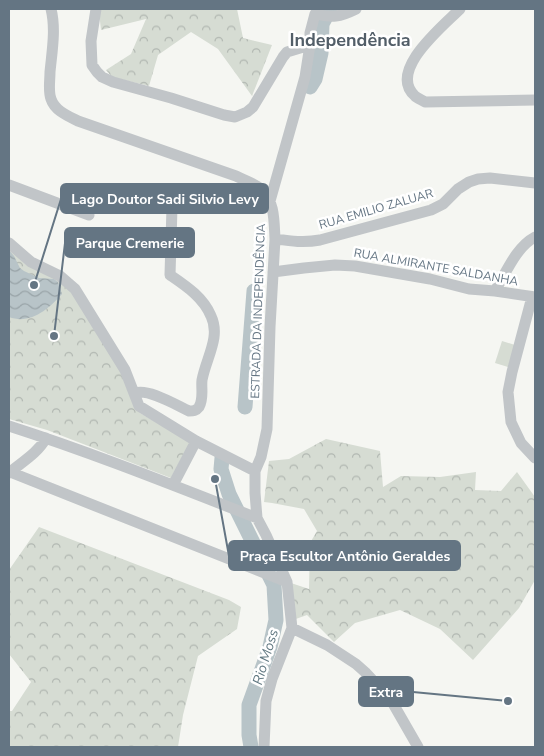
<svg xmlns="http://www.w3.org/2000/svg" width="544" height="756" viewBox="0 0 544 756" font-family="'Nunito Sans',sans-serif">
	<defs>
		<pattern id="forest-crowns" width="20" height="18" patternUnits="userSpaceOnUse" patternTransform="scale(1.25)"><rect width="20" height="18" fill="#d6dcd3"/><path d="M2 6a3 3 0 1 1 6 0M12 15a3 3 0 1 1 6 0" fill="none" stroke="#b1b7b1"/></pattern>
		<pattern id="water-waves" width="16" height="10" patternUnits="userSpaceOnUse" patternTransform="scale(1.25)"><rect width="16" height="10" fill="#b8c4c8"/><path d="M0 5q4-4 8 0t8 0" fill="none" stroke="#99a4a8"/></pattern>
	</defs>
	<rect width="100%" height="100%" fill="#f5f6f2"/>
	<path fill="#d6dcd3" d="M 502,341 L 515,345 L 508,367 L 495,363 Z"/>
	<path fill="url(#forest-crowns)" d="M 100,9 L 237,9 L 243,38 L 272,45 L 252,96 L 218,49 L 191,32 L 158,55 L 149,86 L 112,77 L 106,70 L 131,54 L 146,19 L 101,30 L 99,12 Z
		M 9,246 L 25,264 L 46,273 L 69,287 L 120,370 L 135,407 L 140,413 L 190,442 L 171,478 L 47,430 L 9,419 Z
		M 326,439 L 380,451 L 383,487 L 401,476 L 440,477 L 476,472 L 475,490 L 501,491 L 517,472 L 535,497 L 535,580 L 519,608 L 473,660 L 440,629 L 400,610 L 355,623 L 334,642 L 307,615 L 293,620 L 288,582 L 309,589 L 310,543 L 317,531 L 304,509 L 272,503 L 264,502 L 269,461 L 289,459 Z
		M 39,527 L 229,600 L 241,607 L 237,629 L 198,656 L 183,715 L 178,747 L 9,747 L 9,711 L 12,711 L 31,682 L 9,654 L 9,570 Z"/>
	<path fill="url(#water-waves)" d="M 9,250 L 14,256 L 20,268 L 24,271 L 39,278 L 54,279 L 58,282 L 62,294 C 49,309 30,325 9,317 Z"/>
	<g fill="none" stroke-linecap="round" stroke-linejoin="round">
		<path stroke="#b8c4c8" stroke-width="15" d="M 310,87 L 315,79 L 321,53 L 322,24 L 330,9
			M 245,407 L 254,291
			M 222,458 L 221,469 L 229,494 L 274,585 L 276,620 L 270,647 L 249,705 L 249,735 L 251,747"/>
		<path stroke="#c1c5c8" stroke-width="11" d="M 51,9 C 56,29 52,51 50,72 C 50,81 48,91 51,99 C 55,111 68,116 78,121 L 236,176 C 244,180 254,183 261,189 C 275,200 274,222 275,239 L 270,327 L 267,429 L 261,457 L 255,471 L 255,493 L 257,518 L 266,535 L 287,582 L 292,628 L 272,679 L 266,701 L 264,747
			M 96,9 L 91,41 L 92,65 L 97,72 L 102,77 L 113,82 L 171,98 L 224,115 L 235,117 L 247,112 L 253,107 L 283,57 L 287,52 L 310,45
			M 460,9 C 443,26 387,71 415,96 C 417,98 422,100 425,102 L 535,100
			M 315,14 C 332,18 340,17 356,9
			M 9,185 L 89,215
			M 270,201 L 305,77 L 310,45 L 310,33 L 315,14 L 318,9
			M 275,239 C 290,241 304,243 320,240 L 431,210 L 443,204 L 458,189 L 469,182 L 478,179 L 490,178 L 535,183
			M 9,243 L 31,262 L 60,276 L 75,289 L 125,370 L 139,406 L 196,441 L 255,471
			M 273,272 L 304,268 L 335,265 L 355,266 L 430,279 L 469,289 L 495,291 L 535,297
			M 495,291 C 506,273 516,247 535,237
			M 532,297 L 512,372 L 508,392 L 511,422 L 521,443 L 535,458
			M 135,393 C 148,388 176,405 189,411 C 193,411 196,411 199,407 C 204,399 201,388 202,380 C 206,358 221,337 211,316 C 203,297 186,286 170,275 L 172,207
			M 9,426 C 93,453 175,486 257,518
			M 10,472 L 287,582
			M 9,473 C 22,462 38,453 46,438
			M 173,485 L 196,441
			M 292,628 L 327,645 L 356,664 L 365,672 L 391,700 L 418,747"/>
	</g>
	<g text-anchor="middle" stroke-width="5" stroke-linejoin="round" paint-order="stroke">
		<g font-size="12" fill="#647583" stroke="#fff">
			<text transform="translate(376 209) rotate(-16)" y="4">RUA EMILIO ZALUAR</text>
			<text transform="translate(436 267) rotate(10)" y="4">RUA ALMIRANTE SALDANHA</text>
			<text transform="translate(258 311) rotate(-88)" y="4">ESTRADA DA INDEPENDÊNCIA</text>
		</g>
		<g font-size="14" font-style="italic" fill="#607780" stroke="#fff">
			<text transform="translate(265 657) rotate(-73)" y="5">Rio Moss</text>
		</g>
		<g font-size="18" font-weight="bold" fill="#525e68" stroke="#fff">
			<text x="350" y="46">Independência</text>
		</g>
	</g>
	<path fill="none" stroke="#647583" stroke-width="2" d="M34 285L61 199M54 336L65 243M215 479L229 556M508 701L413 692"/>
	<g fill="#647583" stroke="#fff" stroke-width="2">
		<circle cx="34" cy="285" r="5"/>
		<circle cx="54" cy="336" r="5"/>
		<circle cx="215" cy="479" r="5"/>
		<circle cx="508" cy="701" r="5"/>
	</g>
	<g fill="#647583" stroke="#647583" stroke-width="2">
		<rect x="61" y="184" width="207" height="29" rx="5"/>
		<rect x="65" y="228" width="129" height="29" rx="5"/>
		<rect x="229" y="541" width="231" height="29" rx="5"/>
		<rect x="359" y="677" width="54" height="29" rx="5"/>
	</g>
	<g font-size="14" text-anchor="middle" font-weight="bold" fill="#fff">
		<text x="165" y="204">Lago Doutor Sadi Silvio Levy</text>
		<text x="130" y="248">Parque Cremerie</text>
		<text x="345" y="561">Praça Escultor Antônio Geraldes</text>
		<text x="386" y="697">Extra</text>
	</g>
	<rect width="544" height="756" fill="none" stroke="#647583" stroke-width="20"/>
</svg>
